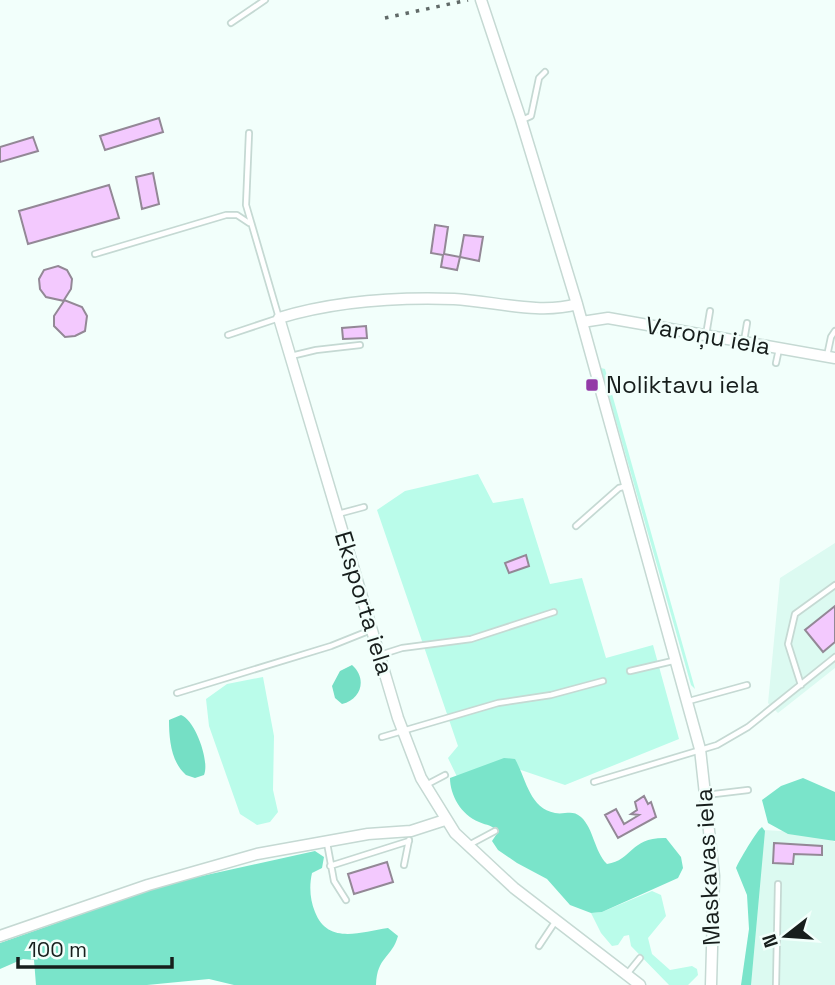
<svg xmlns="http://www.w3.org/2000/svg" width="835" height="985" viewBox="0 0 835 985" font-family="'Space Grotesk',sans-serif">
	<rect width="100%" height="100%" fill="#f2fffb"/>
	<path fill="#dcfaf1" d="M 835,543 L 835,668 L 778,713 L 768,703 L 780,578 Z
		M 763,830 L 815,833 L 835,842 L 835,985 L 749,985 Z"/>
	<path fill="#bafcea" d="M 601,368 L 605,369 L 695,689 L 691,685 Z
		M 478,474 L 493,503 L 523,498 L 550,584 L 582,578 L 606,658 L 653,645 L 679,739 L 565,785 L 515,768 L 461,785 L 448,758 L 458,746 L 377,510 L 405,491 Z
		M 263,677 L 274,736 L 273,790 L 278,812 L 270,822 L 257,825 L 240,814 L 209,726 L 206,699 L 227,684 Z
		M 652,891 L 661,895 L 666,916 L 648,938 L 652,954 L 670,970 L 692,966 L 697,969 L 698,975 L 688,985 L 669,985 L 631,946 L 629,935 L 624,936 L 618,945 L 612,946 L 601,933 L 591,913 L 602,912 Z"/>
	<path fill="#7ae4ca" d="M 504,758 L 515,759 C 526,778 529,808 555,813 C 565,815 572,809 581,817 C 594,829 594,851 607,864 C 633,860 630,837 666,838 L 681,857 L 683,868 L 678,878 L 602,912 L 591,913 L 570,905 L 547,879 L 517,863 L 498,850 L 492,841 L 498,832 C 491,824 488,826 479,822 C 461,815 450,795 450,778 Z
		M 803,778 L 835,792 L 835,841 L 788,834 L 768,823 L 762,800 L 781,786 Z
		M 762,827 L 765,831 L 751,985 L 741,985 L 749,929 L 747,895 L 736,868 C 739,861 757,830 762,827 Z
		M 315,851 L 324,857 L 322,868 L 312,873 C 309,886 310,900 315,912 C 328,945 360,932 388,928 L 398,936 C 392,958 377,956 376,985 L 234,985 L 209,979 L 147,985 L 36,985 L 34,960 L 23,959 L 0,969 L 0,943 L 170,883 Z"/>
	<path fill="#75dfc5" d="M 352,665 C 367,678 362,699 342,704 L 335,698 L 332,686 L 340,671 Z
		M 181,715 C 195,720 210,761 204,775 L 195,778 L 186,775 C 171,762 169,739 169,720 Z"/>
	<path fill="#f3c9fe" stroke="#938896" stroke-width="2" d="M 159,118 L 163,132 L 105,150 L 100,136 Z
		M 33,137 L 38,151 L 0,162 L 0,147 Z
		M 153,173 L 159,204 L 142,209 L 136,177 Z
		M 109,185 L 119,218 L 28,244 L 19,211 Z
		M 435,225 L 448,227 L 444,254 L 460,257 L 457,270 L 441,267 L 443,255 L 431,253 Z
		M 464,235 L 483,237 L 479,261 L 460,257 Z
		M 58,266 L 67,270 L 72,279 L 71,289 L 64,300 L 82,307 L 87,316 L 85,331 L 75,336 L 65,337 L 54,326 L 54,316 L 64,301 L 46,297 L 40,289 L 39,279 L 44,270 Z
		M 366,326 L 367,338 L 343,339 L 342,328 Z
		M 526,555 L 529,566 L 509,573 L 505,563 Z
		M 835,606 L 835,642 L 823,652 L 805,630 Z
		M 644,796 L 648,804 L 651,802 L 656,817 L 618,838 L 605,815 L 616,809 L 624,824 L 639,815 L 631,814 L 637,810 L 635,802 Z
		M 774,843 L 822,846 L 822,855 L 794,854 L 793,864 L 773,863 Z
		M 387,862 L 393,882 L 354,894 L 348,874 Z"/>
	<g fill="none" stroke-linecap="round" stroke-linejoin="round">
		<defs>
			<path id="lane" d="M 231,23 L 265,0
				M 522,120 L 531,116 L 539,78 L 545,72
				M 95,254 L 226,215 L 237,215 L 249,223
				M 228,335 L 279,318 L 246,205 L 249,133
				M 706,335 L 710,311
				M 744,341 L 747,323
				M 291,356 L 316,350 L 360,345
				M 827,356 L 831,337 L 835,331
				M 776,363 L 779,349
				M 338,514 L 364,507
				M 576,526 L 619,488 L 627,486
				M 380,655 L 402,648 L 471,639 L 554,612
				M 630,671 L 677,660
				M 801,685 L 788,644 L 795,614 L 835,585
				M 177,693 L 331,646 L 371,630
				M 689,701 L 747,685
				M 382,737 L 498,703 L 551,695 L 603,681
				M 594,782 L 717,745 L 748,727 L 835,657
				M 426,785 L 445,775
				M 706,795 L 748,790
				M 327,843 L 334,881 L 346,900
				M 467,846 L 495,831
				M 404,865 L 409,840
				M 330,866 L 409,841
				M 539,946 L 555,922
				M 627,974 L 640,958
				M 776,985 L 778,884"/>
			<path id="street" d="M 481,0 L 521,120 L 577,304 L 700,749 L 714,876 L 711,985
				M 577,304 C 539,315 493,301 454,299 C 395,297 335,301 279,318 L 398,718 L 421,778 L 455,833 L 514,888 L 640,985
				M 582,322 L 608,318 L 835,358
				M 0,936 L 148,885 L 257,854 L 368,834 L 411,831 L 445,820"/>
		</defs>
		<use href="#lane" stroke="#c5d9d3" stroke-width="8"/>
		<use href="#street" stroke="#c5d9d3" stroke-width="13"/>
		<use href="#lane" stroke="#fff" stroke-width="4.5"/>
		<use href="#street" stroke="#fff" stroke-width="10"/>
		<path stroke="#616a68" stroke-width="3.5" stroke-dasharray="3.5 7" stroke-linecap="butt" d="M 385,18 L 468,0"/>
	</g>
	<rect fill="#923aa7" stroke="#f2fffb" stroke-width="2.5" x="585" y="378" width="14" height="14" rx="3.5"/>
	<g text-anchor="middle" stroke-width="5" stroke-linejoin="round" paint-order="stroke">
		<g font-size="24" fill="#171e1c" stroke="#f2fffb">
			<text transform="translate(708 336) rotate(10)" y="8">Varoņu iela</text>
			<text transform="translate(364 603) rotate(73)" y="8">Eksporta iela</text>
			<text transform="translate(708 867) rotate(-93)" y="8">Maskavas iela</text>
		</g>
		<g font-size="24" fill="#171e1c" stroke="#f2fffb" text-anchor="start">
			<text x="606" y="393">Noliktavu iela</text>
		</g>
	</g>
	<g transform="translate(786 936) rotate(253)" stroke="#f2fffb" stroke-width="5" paint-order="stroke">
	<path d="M0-5L12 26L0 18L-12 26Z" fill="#171e1c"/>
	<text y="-10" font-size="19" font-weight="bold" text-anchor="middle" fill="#171e1c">N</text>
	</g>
	<path d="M18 957v10h154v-10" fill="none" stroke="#171e1c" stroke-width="3.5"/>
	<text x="28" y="957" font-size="21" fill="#171e1c" stroke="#f2fffb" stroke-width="5" paint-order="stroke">100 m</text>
</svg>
